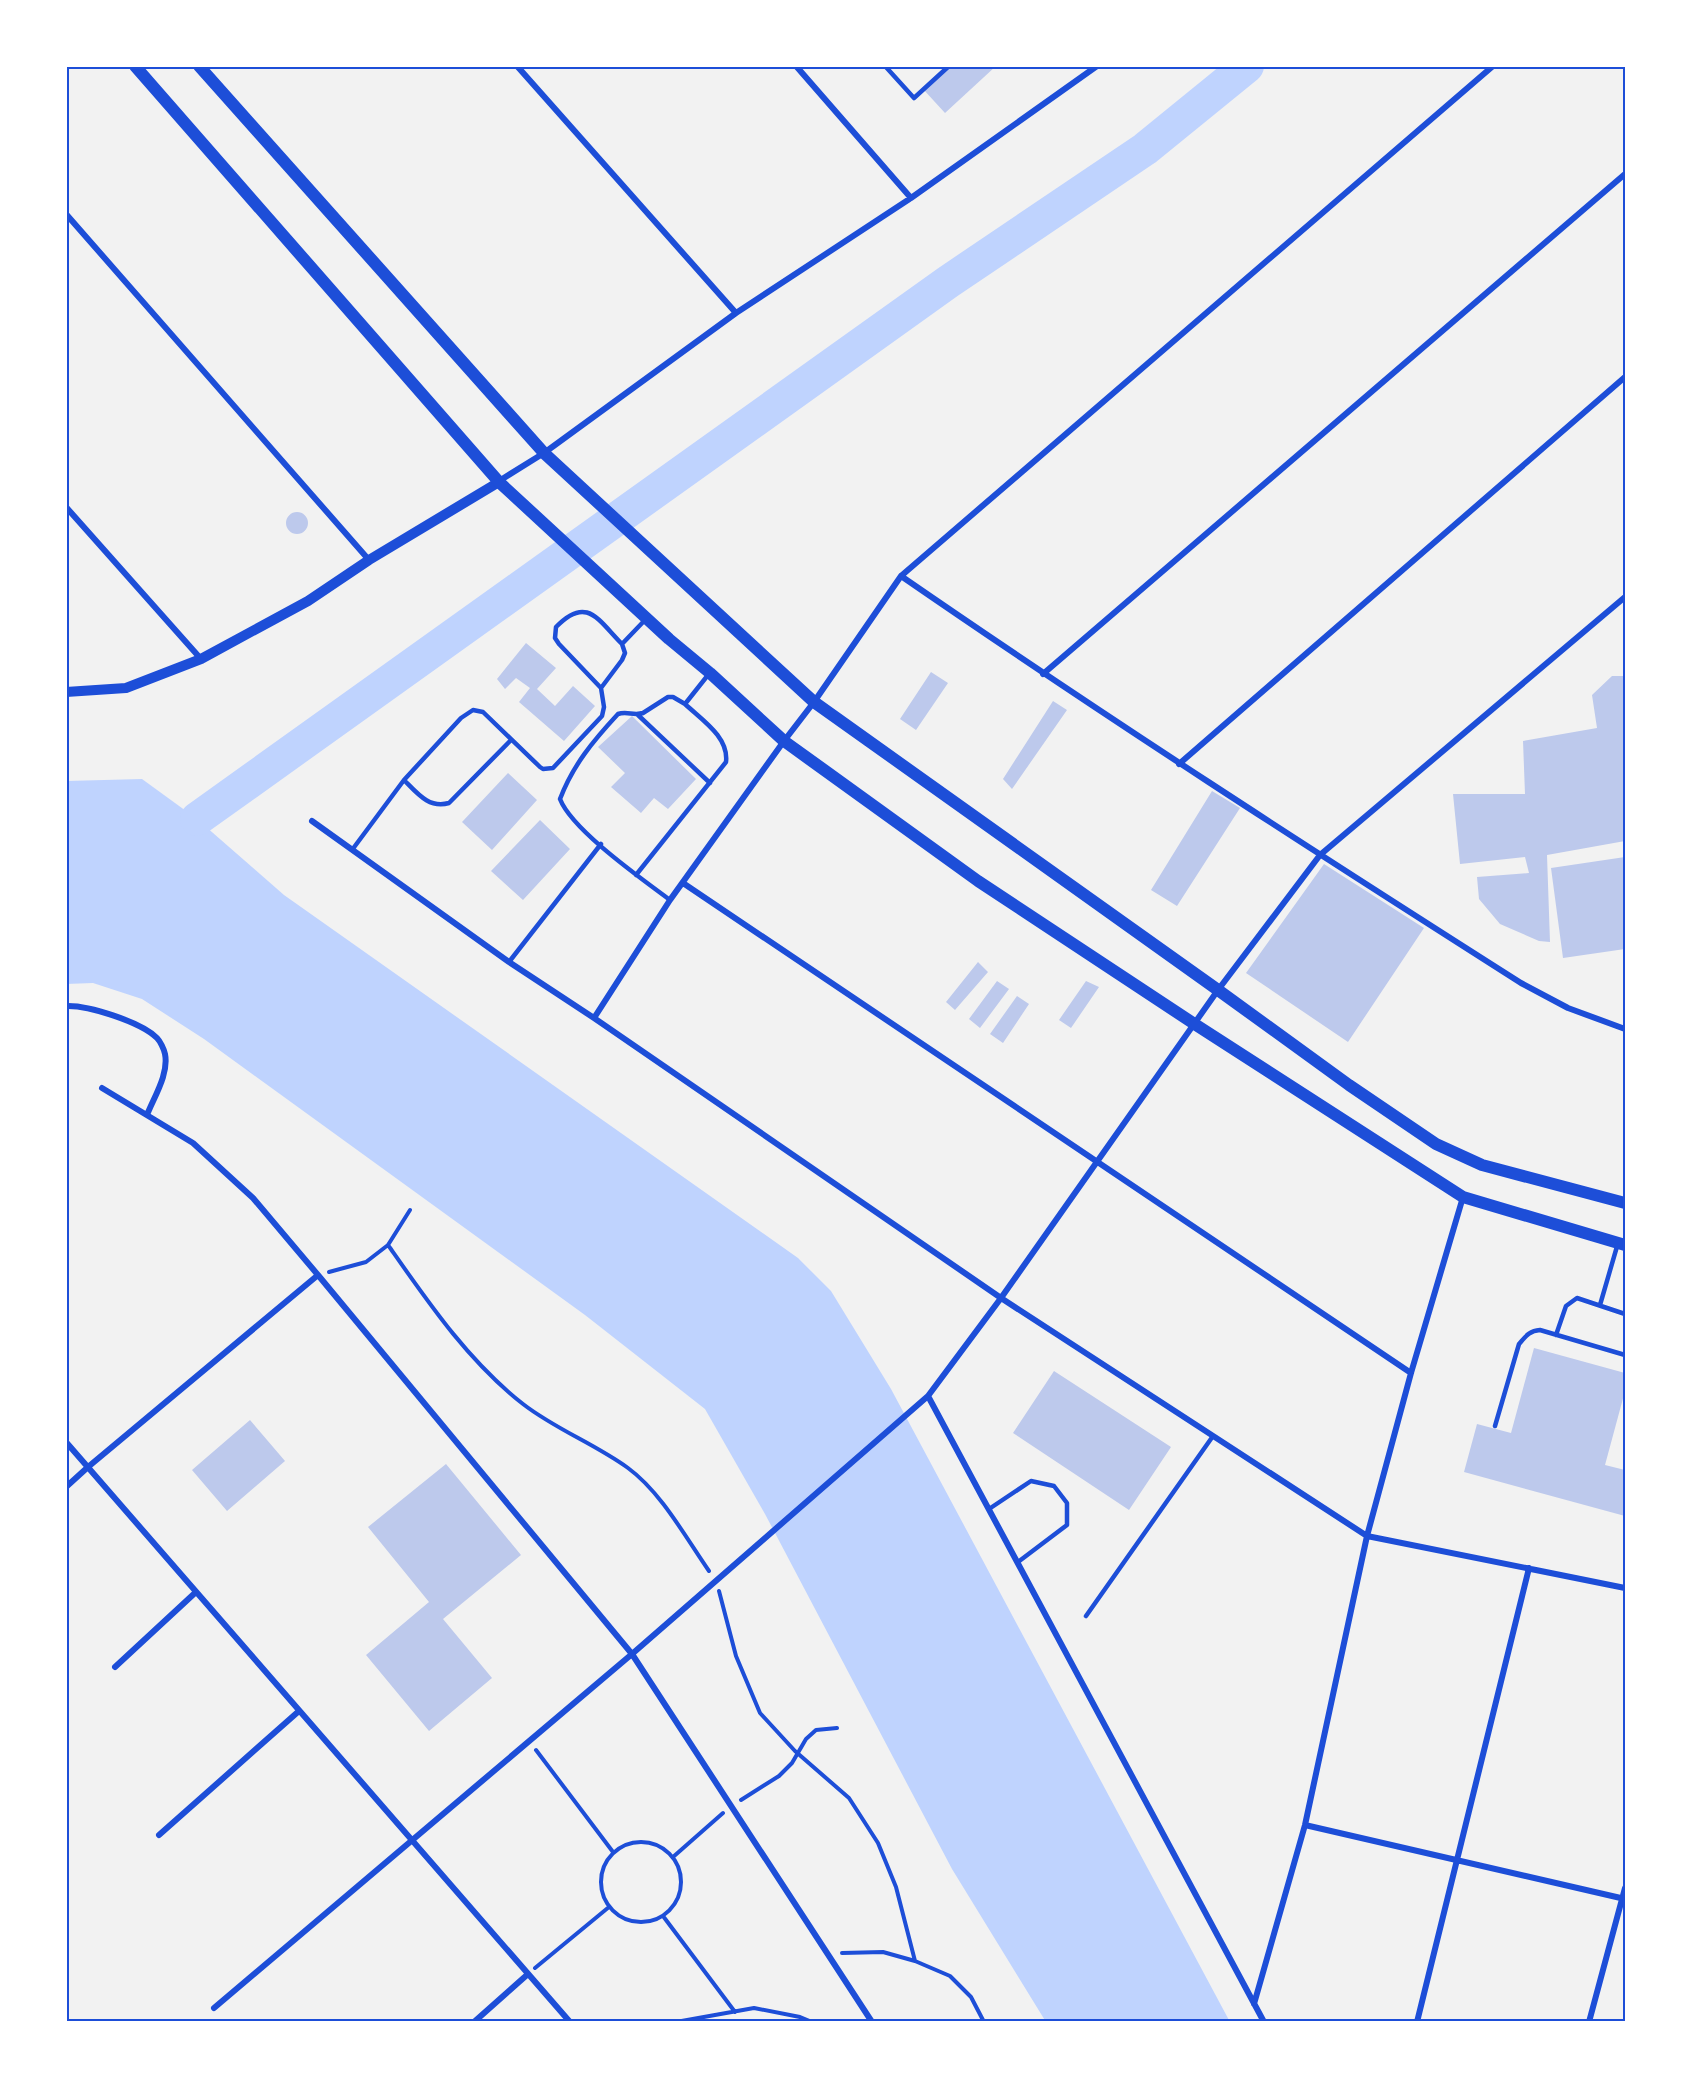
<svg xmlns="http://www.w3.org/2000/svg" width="1691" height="2088" viewBox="0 0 1691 2088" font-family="'DejaVu Sans',sans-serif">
	<rect width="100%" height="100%" fill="#f2f2f2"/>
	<path fill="#bfd3fe" d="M 142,779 L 197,819 L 284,895 L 798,1258 L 831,1291 L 891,1389 L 1230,2022 L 1046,2022 L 952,1869 L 765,1514 L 705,1409 L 585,1315 L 204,1039 L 142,999 L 93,983 L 66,984 L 66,781 Z"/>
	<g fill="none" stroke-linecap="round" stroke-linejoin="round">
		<path stroke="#bfd3fe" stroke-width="34" d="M 197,819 L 948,282 L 1145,149 L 1247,66"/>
	</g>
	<path fill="#bdc9ec" d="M 949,66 L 996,66 L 945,113 L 923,89 Z
		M286 523a11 11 0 1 1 22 0a11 11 0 1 1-22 0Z
		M 526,643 L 556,668 L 537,689 L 555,706 L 573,686 L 595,706 L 564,741 L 519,702 L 530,688 L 516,678 L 505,689 L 497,679 Z
		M 931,672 L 948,683 L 916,730 L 900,719 Z
		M 1612,676 L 1625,676 L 1625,841 L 1547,855 L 1550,942 L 1539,941 L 1500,924 L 1479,899 L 1477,877 L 1529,873 L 1525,857 L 1460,864 L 1453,794 L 1525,794 L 1523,741 L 1597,728 L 1592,695 Z
		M 1053,701 L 1067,710 L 1012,789 L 1003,779 Z
		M 632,716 L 696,779 L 668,809 L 654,798 L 641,813 L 611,787 L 625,773 L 598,747 Z
		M 508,773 L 537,800 L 492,850 L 462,822 Z
		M 1212,791 L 1240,808 L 1177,906 L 1151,890 Z
		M 540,820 L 570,849 L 523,900 L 491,871 Z
		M 1625,857 L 1625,949 L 1563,958 L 1551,868 Z
		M 1324,864 L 1424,928 L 1348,1042 L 1246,973 Z
		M 978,962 L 988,972 L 955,1010 L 946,1002 Z
		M 997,981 L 1009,989 L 980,1028 L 969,1019 Z
		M 1086,981 L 1099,987 L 1071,1028 L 1059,1020 Z
		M 1017,996 L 1029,1004 L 1003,1043 L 990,1034 Z
		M 1534,1348 L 1625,1373 L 1625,1391 L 1605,1465 L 1625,1470 L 1625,1516 L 1464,1472 L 1477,1424 L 1511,1433 Z
		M 1054,1371 L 1171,1447 L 1129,1510 L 1013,1433 Z
		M 250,1420 L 285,1461 L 227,1511 L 192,1470 Z
		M 446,1464 L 521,1555 L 443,1619 L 492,1678 L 429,1731 L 366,1655 L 429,1602 L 368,1527 Z"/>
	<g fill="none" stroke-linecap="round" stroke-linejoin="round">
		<path stroke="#1d4ed8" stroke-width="4" d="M 388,1245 C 428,1302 468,1361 523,1404 C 555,1429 595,1444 628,1468 C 661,1492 686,1538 709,1571
			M 329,1272 L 366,1262 L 388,1245 L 410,1210
			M 719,1591 L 736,1656 L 760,1713 L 795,1751 L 849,1798 L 878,1843 L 896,1887 L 915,1961
			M 536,1750 L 613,1852
			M 741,1800 L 779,1776 L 792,1763 L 806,1739 L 816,1730 L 837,1728
			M601 1882a40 40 0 1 1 80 0a40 40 0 1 1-80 0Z
			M 673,1857 L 723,1813
			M 663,1916 L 735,2012
			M 842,1953 L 883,1952 L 915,1961 L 950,1976 L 971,1997 L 984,2022
			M 535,1968 L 609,1907
			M 676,2022 L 754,2008 L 800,2017 L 812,2022"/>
		<path stroke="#1d4ed8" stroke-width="4.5" d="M 885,66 L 914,98 L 949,66
			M 601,688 L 559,644 L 555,638 L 556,627 C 587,595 598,620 622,644 L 645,620
			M 638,715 L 710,783
			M 404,780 C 417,793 429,809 449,803 L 511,740
			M 352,850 L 404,780 L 461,718 L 473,710 L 483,712 L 540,767 L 543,769 L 553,768 L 602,716 L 604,707 L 601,688 L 622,660 L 625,653 L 622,644
			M 636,875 L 726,762 C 729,737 702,720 685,704 L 708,675
			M 670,900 C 642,879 572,830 560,799 C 573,765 593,741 618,714 C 627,711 634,716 643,713 L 668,697 L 673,697 L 685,704
			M 509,962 L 601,844
			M 1600,1305 L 1618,1243
			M 1556,1335 L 1566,1306 L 1577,1298 L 1625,1314
			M 1495,1426 L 1519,1344 C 1526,1336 1529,1331 1540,1330 L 1625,1355
			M 989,1509 L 1031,1481 L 1054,1486 L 1067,1503 L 1067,1525 L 1018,1562
			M 1086,1616 L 1213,1436"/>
		<path stroke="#1d4ed8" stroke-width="6" d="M 517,66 L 736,313
			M 796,66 L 911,198
			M 66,214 L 369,560
			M 499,481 L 544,453 L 736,313 L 911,198 L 1097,66
			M 66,507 L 201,659
			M 901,576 C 1104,716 1312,850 1521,983 L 1568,1008 L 1625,1029
			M 1043,674 L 1625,174
			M 1179,764 L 1625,377
			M 312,821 L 509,962 L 594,1018 L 1001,1298 L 1367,1536 L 1625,1588
			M 683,883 L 1411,1373
			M 66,1006 C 88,1005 141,1022 157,1038 C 160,1041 164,1049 165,1054 C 169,1074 154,1097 147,1115
			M 594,1018 L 670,900 L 784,741 L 814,702 L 901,576 L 1493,66
			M 102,1088 L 193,1143 L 253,1198 L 318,1275
			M 66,1442 L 570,2022
			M 66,1487 L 88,1467 L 318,1275 L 632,1654 L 872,2022
			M 115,1667 L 196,1592
			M 1305,1825 L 1625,1899
			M 159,1835 L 299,1711
			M 1254,2004 L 1305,1825 L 1367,1536 L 1411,1373 L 1463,1197
			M 214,2008 L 632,1654 L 928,1396
			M 474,2022 L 528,1974
			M 1264,2022 L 928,1396 L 1001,1298 L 1218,990 L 1320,855 L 1625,597
			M 1417,2022 L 1529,1568
			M 1589,2022 L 1625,1888"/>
		<path stroke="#1d4ed8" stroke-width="10" d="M 66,692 L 126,688 L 201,659 L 308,601 L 369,560 L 499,482"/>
		<path stroke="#1d4ed8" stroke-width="12" d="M 135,66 L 499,482 L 669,639 L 710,673 L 784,741 L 978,881 L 1193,1023 L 1463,1197 L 1625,1245
			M 199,66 L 544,453 L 814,702 L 1218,990 L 1349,1085 L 1436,1144 L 1482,1165 L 1625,1203"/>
	</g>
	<rect width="1691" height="2088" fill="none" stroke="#ffffff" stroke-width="135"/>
	<rect x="68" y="68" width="1556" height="1952" fill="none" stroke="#1d4ed8" stroke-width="2"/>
</svg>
